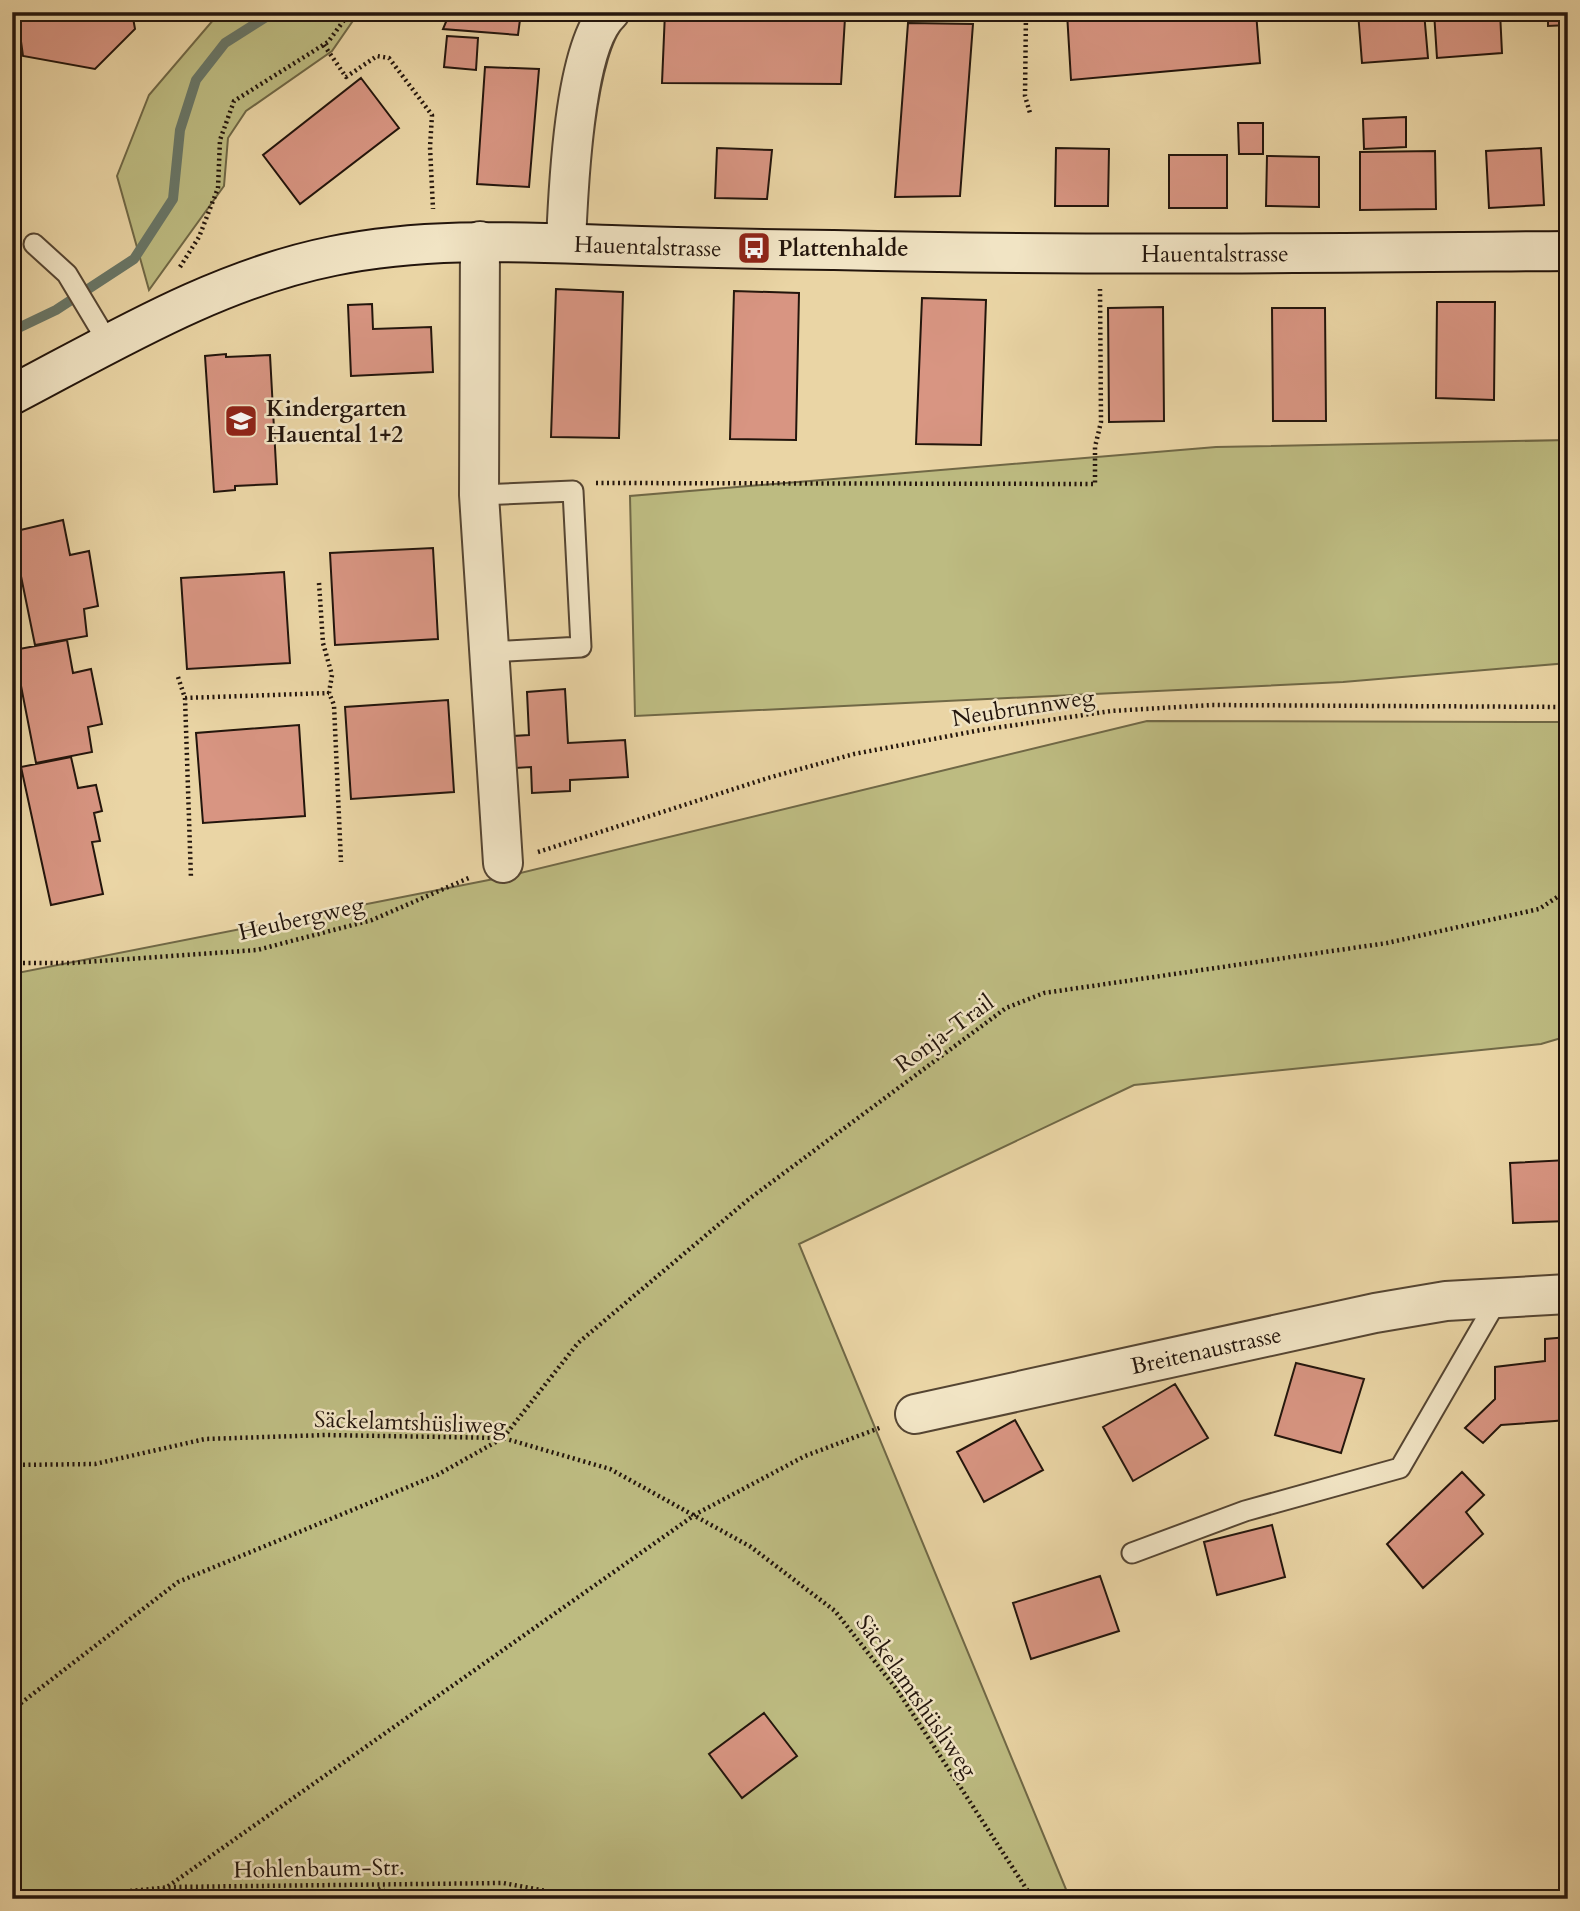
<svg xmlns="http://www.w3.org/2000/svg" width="1580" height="1911" viewBox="0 0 1580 1911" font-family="Cardo,serif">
	<rect width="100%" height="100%" fill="#ead5a5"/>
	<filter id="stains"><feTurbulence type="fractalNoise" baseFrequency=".00286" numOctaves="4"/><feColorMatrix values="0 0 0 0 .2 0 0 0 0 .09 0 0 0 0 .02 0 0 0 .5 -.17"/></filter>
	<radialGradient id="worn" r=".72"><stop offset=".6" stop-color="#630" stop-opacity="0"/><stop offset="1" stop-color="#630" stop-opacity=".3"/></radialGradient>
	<path fill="#bdbb81" stroke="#706846" stroke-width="2" d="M 220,12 L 359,12 L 332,51 L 246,111 L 228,138 L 224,186 L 149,290 L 117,176 L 149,95 Z
		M 1568,440 L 1568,663 L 1343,682 L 635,716 L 630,496 L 1216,447 Z
		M 1147,721 L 1568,722 L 1568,1036 L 1541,1044 L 1134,1085 L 799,1244 L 1070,1899 L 12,1899 L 12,974 L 504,877 Z"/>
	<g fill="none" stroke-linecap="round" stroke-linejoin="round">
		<path stroke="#697768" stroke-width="10" d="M 12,331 L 56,310 L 134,259 L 173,199 L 180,130 L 196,80 L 225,43 L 274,12"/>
	</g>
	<path fill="#d89582" stroke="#23150c" stroke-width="2" d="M 14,12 L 132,12 L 135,29 L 95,69 L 23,56 L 19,27 Z
		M 450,12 L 521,12 L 518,35 L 443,29 Z
		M 665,12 L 845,18 L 841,84 L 662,83 Z
		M 1256,12 L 1260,63 L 1071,80 L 1067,13 Z
		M 1358,12 L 1424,12 L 1428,58 L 1362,63 Z
		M 1434,12 L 1500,12 L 1502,53 L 1437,58 Z
		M 1548,12 L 1568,12 L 1568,25 L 1548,26 Z
		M 908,23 L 973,24 L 960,196 L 895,197 Z
		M 447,36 L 478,38 L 476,70 L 444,67 Z
		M 485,67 L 539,69 L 529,187 L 477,184 Z
		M 361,78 L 399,128 L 300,204 L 263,155 Z
		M 1406,117 L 1406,147 L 1364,149 L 1363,119 Z
		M 1238,123 L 1263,123 L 1263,154 L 1239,154 Z
		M 717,148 L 772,150 L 767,199 L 715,198 Z
		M 1056,148 L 1109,149 L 1108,206 L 1055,206 Z
		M 1541,148 L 1544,205 L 1489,208 L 1486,151 Z
		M 1435,151 L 1436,209 L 1360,210 L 1360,152 Z
		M 1562,152 L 1568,152 L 1568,205 L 1561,206 Z
		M 1169,155 L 1227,155 L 1227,208 L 1169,208 Z
		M 1267,156 L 1319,157 L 1319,207 L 1266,206 Z
		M 556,289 L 623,292 L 619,438 L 551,437 Z
		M 734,291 L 799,293 L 796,440 L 730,439 Z
		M 922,298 L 986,300 L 981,445 L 916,444 Z
		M 1437,302 L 1495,302 L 1494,400 L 1436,398 Z
		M 372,304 L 373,329 L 431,327 L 433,372 L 351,376 L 348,305 Z
		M 1163,307 L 1164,421 L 1109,422 L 1108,308 Z
		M 1272,308 L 1325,308 L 1326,421 L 1273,421 Z
		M 226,354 L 226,357 L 270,355 L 277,484 L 235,486 L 235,490 L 214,492 L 205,356 Z
		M 63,520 L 70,555 L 89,551 L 98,606 L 84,609 L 87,636 L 35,645 L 12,532 Z
		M 433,548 L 438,639 L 335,645 L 330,553 Z
		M 284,572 L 290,663 L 187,669 L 181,578 Z
		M 67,640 L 73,673 L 91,669 L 102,724 L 88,727 L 92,752 L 36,763 L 14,650 Z
		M 565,689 L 568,743 L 625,740 L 628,777 L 570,780 L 570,791 L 532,793 L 531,767 L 515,768 L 513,736 L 529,735 L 527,692 Z
		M 448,700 L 454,792 L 351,799 L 345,707 Z
		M 299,725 L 305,816 L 203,823 L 196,733 Z
		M 71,757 L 78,788 L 96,785 L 102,811 L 94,813 L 100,841 L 92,842 L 103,894 L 51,905 L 21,767 Z
		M 1568,1160 L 1568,1221 L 1513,1223 L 1510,1163 Z
		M 1568,1337 L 1568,1420 L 1501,1425 L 1483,1443 L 1465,1428 L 1495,1399 L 1495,1367 L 1545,1361 L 1545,1339 Z
		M 1296,1363 L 1364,1379 L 1341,1453 L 1275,1435 Z
		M 1175,1384 L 1208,1438 L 1133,1481 L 1103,1427 Z
		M 1015,1420 L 1043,1470 L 984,1502 L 957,1452 Z
		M 1462,1472 L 1484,1495 L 1466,1512 L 1483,1534 L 1423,1588 L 1387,1544 Z
		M 1272,1525 L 1285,1577 L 1217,1595 L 1204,1542 Z
		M 1100,1576 L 1119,1631 L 1031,1659 L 1013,1603 Z
		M 764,1713 L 797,1756 L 742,1798 L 709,1754 Z"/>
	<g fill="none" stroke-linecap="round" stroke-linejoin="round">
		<defs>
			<path id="lane" d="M 34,244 L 67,274 L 109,344
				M 479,495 L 573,491 L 581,647 L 488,652
				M 1132,1553 L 1245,1511 L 1400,1468 L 1499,1297"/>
			<g id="street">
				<path d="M 480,241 L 479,495 L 503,863"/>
				<path d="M 566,243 C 568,193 574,45 610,12"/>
				<path id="s1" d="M 915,1414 L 1375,1313 L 1446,1301 L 1568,1294"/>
			</g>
			<g id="secondary">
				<path id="s2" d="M 12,395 C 115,341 218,279 333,256 C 425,237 517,242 611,245 C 685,248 760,249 834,250 C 1079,256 1323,253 1568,251"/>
			</g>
		</defs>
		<use href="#lane" stroke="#554532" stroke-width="23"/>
		<use href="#street" stroke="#554532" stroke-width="42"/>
		<use href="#secondary" stroke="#23150c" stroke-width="42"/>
		<path stroke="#23150c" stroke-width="4.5" stroke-dasharray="2 3.5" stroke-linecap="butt" d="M 1026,12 L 1025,96 L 1030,113
			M 324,45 L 346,77 L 377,56 L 389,58 L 432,115 L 430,147 L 433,209
			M 180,267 L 199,237 L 218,188 L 220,140 L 234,101 L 328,42 L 350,12
			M 596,483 L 1095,484 L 1095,447 L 1101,422 L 1100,289
			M 319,583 L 323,643 L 332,675 L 329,693 L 334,705 L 341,862
			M 178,677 L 185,698 L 191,879
			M 185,698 L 329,693
			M 538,852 L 768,778 L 854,754 L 981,730 L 1111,711 L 1212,705 L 1568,707
			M 12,963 L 71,963 L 257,950 L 372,920 L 471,877
			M 12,1465 L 95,1464 L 205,1439 L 326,1435 L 503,1438 L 610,1469 L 751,1547 L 835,1611 L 898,1691 L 1033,1899
			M 12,1710 L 178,1582 L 437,1475 L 503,1438 L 578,1343 L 749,1199 L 1006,1008 L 1044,993 L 1387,943 L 1539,909 L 1568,890
			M 48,1899 L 171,1887 L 503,1883 L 590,1899
			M 150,1899 L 696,1514 L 805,1456 L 882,1427
			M 359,1899 L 384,1887"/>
		<use href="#lane" stroke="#f1e4c4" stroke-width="19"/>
		<use href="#street" stroke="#f1e4c4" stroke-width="38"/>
		<use href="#secondary" stroke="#f1e4c4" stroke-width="38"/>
	</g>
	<defs>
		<symbol id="bus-square" viewBox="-11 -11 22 22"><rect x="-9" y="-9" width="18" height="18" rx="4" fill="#8f2418" stroke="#f1e4c4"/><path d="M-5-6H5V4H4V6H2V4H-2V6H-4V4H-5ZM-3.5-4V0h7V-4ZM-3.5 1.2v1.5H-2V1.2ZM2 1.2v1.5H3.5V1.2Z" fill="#fff"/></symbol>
		<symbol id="school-square" viewBox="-11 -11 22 22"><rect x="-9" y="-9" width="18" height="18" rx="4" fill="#8f2418" stroke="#f1e4c4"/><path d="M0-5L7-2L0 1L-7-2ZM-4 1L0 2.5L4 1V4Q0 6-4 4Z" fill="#fff"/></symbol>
	</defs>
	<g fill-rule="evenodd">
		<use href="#bus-square" x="735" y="229" width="38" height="38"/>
		<use href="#school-square" x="222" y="402" width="38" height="38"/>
	</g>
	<g text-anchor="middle" stroke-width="5" stroke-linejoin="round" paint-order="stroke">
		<g font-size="23" fill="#23150c" stroke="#f1e4c4">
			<text dy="8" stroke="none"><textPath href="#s2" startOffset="667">Hauentalstrasse</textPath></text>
			<text dy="8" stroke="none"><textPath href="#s2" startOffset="1234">Hauentalstrasse</textPath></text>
			<text transform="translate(1023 707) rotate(-9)" y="8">Neubrunnweg</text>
			<text transform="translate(301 918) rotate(-13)" y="8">Heubergweg</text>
			<text transform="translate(944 1033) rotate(-36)" y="8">Ronja-Trail</text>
			<text dy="8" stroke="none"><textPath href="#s1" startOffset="298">Breitenaustrasse</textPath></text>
			<text transform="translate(410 1422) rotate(2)" y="8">Säckelamtshüsliweg</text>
			<text transform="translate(917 1696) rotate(55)" y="8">Säckelamtshüsliweg</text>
			<text transform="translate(319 1868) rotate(-1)" y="8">Hohlenbaum-Str.</text>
		</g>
		<g font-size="23" font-weight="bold" fill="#23150c" stroke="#f1e4c4" text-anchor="start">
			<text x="778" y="256">Plattenhalde</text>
			<text x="266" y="416">Kindergarten<tspan x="266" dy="26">Hauental 1+2</tspan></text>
		</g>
	</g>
	<rect width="1580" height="1911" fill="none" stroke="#ead5a5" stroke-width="42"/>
	<rect x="14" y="14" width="1552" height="1883" fill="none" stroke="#23150c" stroke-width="3.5"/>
	<rect x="21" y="21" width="1538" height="1869" fill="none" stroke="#23150c" stroke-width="2"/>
	<rect width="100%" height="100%" filter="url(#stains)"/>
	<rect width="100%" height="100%" fill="url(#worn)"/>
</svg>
